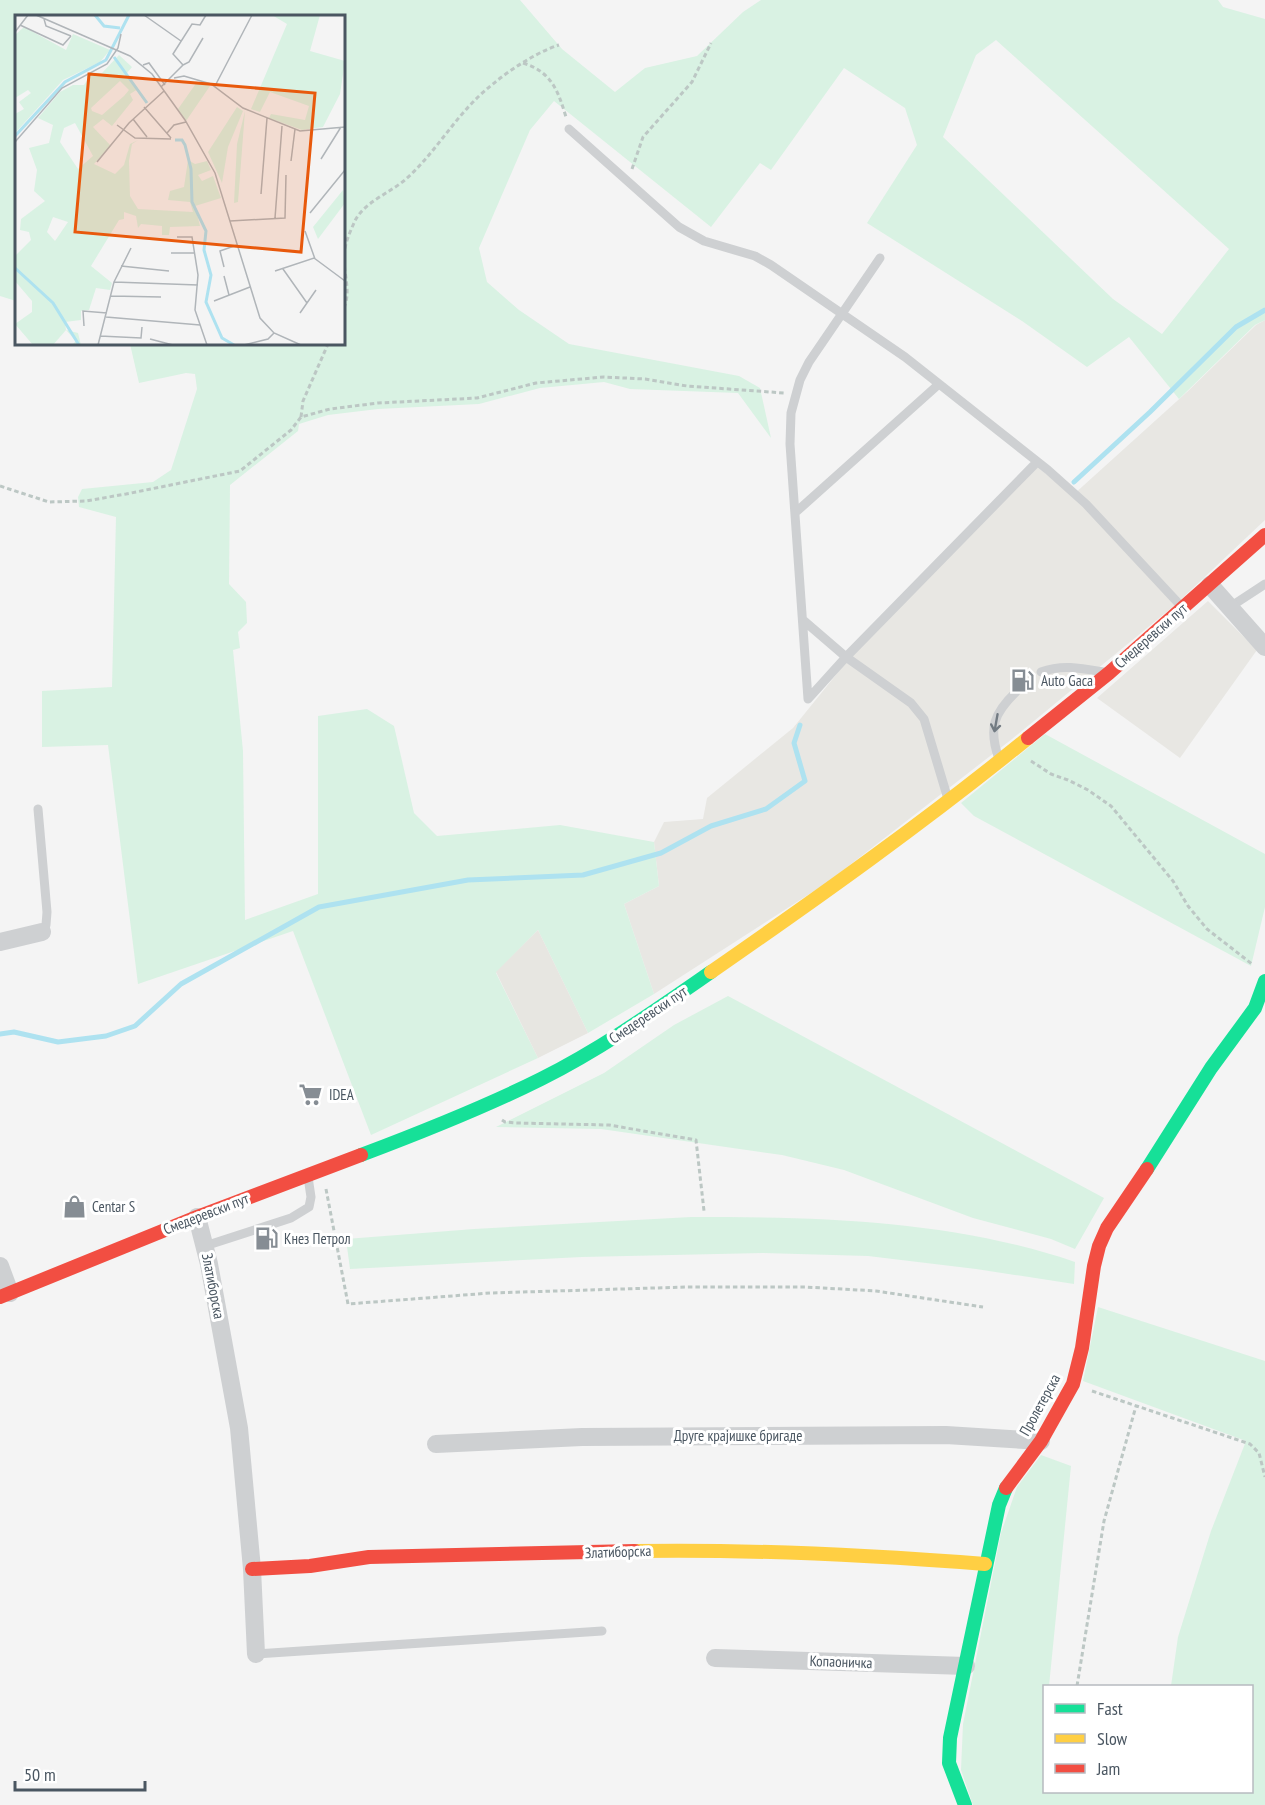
<svg xmlns="http://www.w3.org/2000/svg" width="1265" height="1805" viewBox="0 0 1265 1805" font-family="'PT Sans Narrow',sans-serif">
	<rect width="100%" height="100%" fill="#f4f4f4"/>
	<path fill="#e8e7e3" d="M 1265,320 L 1265,520 L 1175,605 L 1012,739 L 828,882 L 654,994 L 624,904 L 659,886 L 654,842 L 664,822 L 703,819 L 707,798 L 793,728 L 848,660 L 1037,467 L 1073,495 L 1187,392 L 1256,325 Z
		M 1208,601 L 1257,650 L 1180,758 L 1097,698 Z"/>
	<path fill="#d9f2e3" fill-rule="evenodd" d="M 0,0 L 520,0 L 562,49 L 615,92 L 645,68 L 697,56 L 743,12 L 761,0 L 1218,0 L 1223,7 L 1265,19 L 1265,320 L 1255,325 L 1179,399 L 1129,337 L 1087,367 L 1022,321 L 867,223 L 917,145 L 905,108 L 844,68 L 771,170 L 760,163 L 711,227 L 554,101 L 530,130 L 479,248 L 487,282 L 519,310 L 569,344 L 739,376 L 760,388 L 771,438 L 738,393 L 630,389 L 604,382 L 540,388 L 479,404 L 378,409 L 328,415 L 299,424 L 298,431 L 230,485 L 229,584 L 246,602 L 247,623 L 238,632 L 240,648 L 233,650 L 243,751 L 245,920 L 318,894 L 318,716 L 367,709 L 394,726 L 414,813 L 437,836 L 560,825 L 654,842 L 659,886 L 624,904 L 654,994 L 588,1033 L 538,930 L 496,973 L 538,1058 L 371,1135 L 293,931 L 138,984 L 108,745 L 42,747 L 42,691 L 112,687 L 116,517 L 79,507 L 78,497 L 82,489 L 153,482 L 171,470 L 197,389 L 195,374 L 186,373 L 139,383 L 130,344 L 344,344 L 344,16 L 16,16 L 16,301 L 0,296 ZM 996,40 L 1229,249 L 1162,334 L 1113,299 L 943,137 L 976,55 Z
		M 1045,734 L 1265,854 L 1265,907 L 1251,966 L 974,816 L 961,803 Z
		M 728,996 L 1104,1198 L 1075,1249 L 1051,1239 L 973,1218 L 844,1170 L 782,1155 L 601,1129 L 496,1127 L 604,1073 L 674,1025 Z
		M 691,1217 C 820,1217 952,1220 1075,1262 L 1074,1284 L 976,1269 L 868,1256 L 763,1253 L 582,1257 L 350,1269 L 346,1239 L 474,1229 Z
		M 1098,1307 L 1265,1361 L 1265,1805 L 973,1805 L 961,1770 L 963,1724 L 1001,1533 L 1017,1487 L 1041,1455 L 1071,1466 L 1049,1686 L 1044,1686 L 1044,1792 L 1252,1792 L 1252,1686 L 1171,1686 L 1178,1637 L 1211,1531 L 1246,1441 L 1083,1381 Z"/>
	<path fill="#e7e6e1" d="M 538,930 L 588,1033 L 538,1058 L 496,972 Z"/>
	<g fill="none" stroke-linecap="round" stroke-linejoin="round">
		<path stroke="#aee2f0" stroke-width="5" d="M 1074,482 L 1150,412 L 1236,327 L 1265,310
			M 0,1034 L 14,1032 L 58,1042 L 106,1036 L 135,1026 L 181,984 L 319,907 L 468,880 L 583,875 L 661,853 L 711,826 L 766,809 L 805,781 L 794,743 L 800,725"/>
		<path stroke="#bcc7c4" stroke-width="3" stroke-dasharray="4.5 3" stroke-linecap="butt" d="M 523,63 C 552,72 558,91 566,117
			M 632,169 L 643,137 L 692,82 L 711,43
			M 344,308 C 351,291 344,276 344,258 C 344,246 349,234 354,223 C 362,203 390,193 406,179 C 432,156 450,125 475,100 C 496,79 531,54 559,45
			M 301,417 L 303,401 L 328,344
			M 0,486 L 49,502 L 86,501 L 126,494 L 240,471 L 291,430 L 301,417 L 330,409 L 378,403 L 477,398 L 536,383 L 604,377 L 645,379 L 687,386 L 784,393
			M 1031,761 L 1051,774 L 1068,780 L 1088,790 L 1111,806 L 1173,881 L 1188,906 L 1207,929 L 1252,964
			M 502,1120 L 505,1122 L 516,1123 L 609,1125 L 696,1140 L 704,1211
			M 326,1189 L 348,1304 L 490,1293 L 687,1287 L 805,1287 L 876,1291 L 983,1307
			M 1092,1391 L 1250,1444 L 1259,1453 L 1265,1477
			M 1077,1686 L 1104,1521 L 1136,1406"/>
		<path stroke="#ced0d2" stroke-width="9" d="M 569,129 L 679,227 L 704,241 L 755,256 L 771,265 L 905,357 L 1048,470 L 1086,504 L 1181,606
			M 796,512 L 939,384
			M 1230,607 L 1265,584
			M 803,620 L 846,657 L 911,703 L 924,719 L 948,799
			M 1041,672 C 1062,664 1081,668 1103,672
			M 808,699 L 790,444 L 791,413 L 800,380 L 809,362 L 880,258
			M 808,699 L 846,657 L 1037,462
			M 999,759 C 988,728 994,713 1016,692
			M 38,809 L 47,912 L 46,925 L 42,932
			M 205,1246 L 291,1218 L 309,1207 L 311,1197 L 308,1177
			M 256,1654 L 602,1631"/>
		<path stroke="#ced0d2" stroke-width="18" d="M 1210,585 L 1265,647
			M 0,942 L 42,932
			M 197,1217 L 209,1264 L 239,1428 L 252,1569 L 256,1654
			M 0,1266 L 10,1293
			M 436,1444 L 582,1437 L 946,1435 L 1041,1441
			M 715,1658 L 966,1666"/>
		<path stroke="#16e098" stroke-width="14" d="M 361,1155 C 422,1132 483,1108 541,1079 C 601,1049 656,1010 711,972
			M 1147,1169 L 1211,1068 L 1255,1008 L 1265,981
			M 965,1805 L 949,1763 L 950,1738 L 999,1505 L 1006,1488"/>
		<path stroke="#ffcf43" stroke-width="14" d="M 711,972 C 819,897 926,821 1028,738
			M 635,1551 C 752,1549 869,1555 985,1564"/>
		<path stroke="#f24e42" stroke-width="14" d="M 1028,738 L 1109,673 L 1265,535
			M 0,1297 L 197,1217 L 361,1155
			M 1006,1488 L 1041,1441 L 1073,1384 L 1082,1348 L 1094,1266 L 1099,1246 L 1107,1228 L 1147,1169
			M 252,1569 L 310,1566 L 369,1557 L 635,1551"/>
	</g>
	<defs><path id="oneway-shaft" d="M-6 0H5M1.5-3L5.5 0L1.5 3" fill="none" stroke-width="1.6" stroke-linecap="round" stroke-linejoin="round" transform="scale(1.5)"/></defs>
	<use stroke="#727b83" href="#oneway-shaft" transform="translate(996 723) rotate(100)"/>
	<defs>
		<symbol id="fuel-bare" viewBox="-9 -9 18 18"><path d="M-5.5-6h7V0h2V4h1.3V-2.5L3-4.5l.8-.8L6-3V5H2.5V1h-1V6h-7ZM-4.2-4.7v3.2H.2V-4.7Z" fill="#868d94" stroke="#fff" stroke-width="2.5" paint-order="stroke"/></symbol>
		<symbol id="supermarket-bare" viewBox="-9 -9 18 18"><path d="M-6-5.5h2.5l.6 2H6L4.5 2H-2.5L-4.4-4H-6ZM-1.5 3.2a1.3 1.3 0 1 0 .1 0ZM3 3.2a1.3 1.3 0 1 0 .1 0Z" fill="#868d94" stroke="#fff" stroke-width="2.5" paint-order="stroke"/></symbol>
		<symbol id="shop-bare" viewBox="-9 -9 18 18"><path d="M-5-2.5h2.3a2.7 3.5 0 0 1 5.4 0H5L5.5 6h-11ZM-1.5-2.5h3a1.5 2.3 0 0 0-3 0Z" fill="#868d94" stroke="#fff" stroke-width="2.5" paint-order="stroke"/></symbol>
	</defs>
	<g fill-rule="evenodd">
		<use href="#fuel-bare" x="1006" y="664" width="33" height="33"/>
		<use href="#supermarket-bare" x="294" y="1078" width="33" height="33"/>
		<use href="#shop-bare" x="58" y="1190" width="33" height="33"/>
		<use href="#fuel-bare" x="250" y="1222" width="33" height="33"/>
	</g>
	<g text-anchor="middle" stroke-width="6" stroke-linejoin="round" paint-order="stroke">
		<g font-size="15" fill="#4a5661" stroke="#fff">
			<text transform="translate(1151 636) rotate(-41)" y="5">Смедеревски пут</text>
			<text transform="translate(648 1015) rotate(-34)" y="5">Смедеревски пут</text>
			<text transform="translate(206 1214) rotate(-21)" y="5">Смедеревски пут</text>
			<text transform="translate(213 1286) rotate(79)" y="5">Златиборска</text>
			<text transform="translate(1040 1405) rotate(-61)" y="5">Пролетерска</text>
			<text x="738" y="1441">Друге крајишке бригаде</text>
			<text transform="translate(618 1552) rotate(-2)" y="5">Златиборска</text>
			<text transform="translate(841 1662) rotate(2)" y="5">Копаоничка</text>
		</g>
		<g font-size="15" fill="#4a5661" stroke="#fff" text-anchor="start">
			<text x="1041" y="686">Auto Gaca</text>
			<text x="329" y="1100">IDEA</text>
			<text x="92" y="1212">Centar S</text>
			<text x="284" y="1244">Кнез Петрол</text>
		</g>
	</g>
	<g transform="translate(15 15)">
		<rect width="330" height="330" fill="#f4f4f4"/>
		<path d="M 257,0 L 305,0 L 295,36 L 330,46 L 325,79 L 308,112 L 287,115 L 254,103 L 256,99 L 290,105 L 294,91 L 255,77 L 245,97 L 236,94 L 272,9 ZM 9,12 L 51,35 L 58,19 L 95,35 L 85,47 L 48,65 L 1,117 L 0,99 L 9,94 L 4,87 L 16,78 L 13,75 L 0,83 L 0,20 ZM 104,40 L 117,52 L 112,58 L 123,74 L 115,79 L 118,85 L 97,111 L 88,104 L 78,112 L 96,131 L 79,149 L 100,159 L 109,150 L 115,129 L 123,125 L 117,129 L 114,146 L 115,181 L 123,194 L 178,197 L 175,187 L 153,185 L 155,176 L 169,172 L 173,145 L 180,149 L 192,146 L 196,155 L 183,160 L 187,166 L 198,161 L 206,183 L 180,191 L 185,211 L 155,212 L 154,220 L 147,220 L 147,211 L 126,209 L 123,213 L 121,201 L 109,197 L 109,204 L 104,205 L 76,251 L 97,268 L 95,275 L 81,273 L 74,295 L 66,296 L 66,305 L 50,307 L 51,315 L 63,318 L 66,330 L 57,330 L 61,326 L 51,315 L 38,330 L 18,330 L 0,309 L 17,297 L 17,286 L 0,266 L 0,241 L 16,225 L 14,217 L 5,215 L 6,204 L 30,186 L 19,176 L 22,155 L 14,133 L 34,128 L 38,110 L 23,103 L 45,77 L 58,70 L 69,70 L 77,58 L 87,58 ZM 105,66 L 114,75 L 109,81 L 87,100 L 77,96 L 76,93 ZM 60,108 L 78,141 L 63,154 L 45,127 L 49,113 ZM 38,202 L 53,207 L 40,226 L 32,217 ZM 182,67 L 195,71 L 171,106 L 163,94 ZM 222,92 L 228,96 L 213,132 L 207,168 L 193,137 ZM 230,96 L 223,187 L 219,188 L 222,129 ZM 328,175 L 330,188 L 303,224 L 298,212 Z" fill="#d9f2e3" fill-rule="evenodd"/>
		<path fill="none" stroke="#aee2f0" stroke-width="3" d="M 80,0 L 89,11 L 105,13M 99,42 L 132,88M 0,121 L 50,67 L 91,45 L 114,0M 160,125 L 167,125 L 170,130 L 176,154 L 177,187 L 191,216 L 189,235 L 196,260 L 191,287 L 207,323 L 219,330M 0,253 L 38,288 L 64,330"/>
		<path fill="none" stroke="#b0b5b9" stroke-width="1.5" d="M 21,0 L 115,41 L 137,59 L 170,105 L 200,158 L 245,303 L 259,318 L 286,330M 129,0 L 166,26M 29,4 L 31,11 L 56,21M 5,10 L 48,30 L 56,21M 0,17 L 13,0M 128,50 L 134,48 L 150,70M 168,50 L 174,47 L 188,23M 159,63 L 169,61 L 196,69 L 228,93 L 285,116 L 330,112M 200,71 L 237,0M 146,72 L 168,50 L 158,39 L 177,9 L 185,10 L 191,0M 129,92 L 156,123M 118,104 L 132,122M 102,110 L 120,123 L 156,124M 152,118 L 159,110 L 171,107M 0,127 L 47,73 L 92,49 L 103,33 L 106,19M 306,144 L 326,112M 276,146 L 280,114M 82,147 L 114,108 L 149,76M 246,179 L 252,103M 295,198 L 330,155M 260,203 L 267,111M 215,206 L 270,203 L 271,160M 290,216 L 300,244M 162,222 L 177,222 L 183,260 L 180,295 L 192,330M 156,238 L 179,238M 106,251 L 154,256M 209,252 L 205,236 L 222,230M 268,254 L 292,288M 260,256 L 299,243 L 330,266M 209,261 L 214,280M 99,267 L 183,270M 96,281 L 146,282M 199,286 L 235,272M 285,298 L 301,275M 91,302 L 185,310M 69,311 L 68,296 L 92,298M 85,321 L 126,323 L 127,312M 135,324 L 158,330M 83,330 L 99,267 L 116,233M 229,330 L 253,324 L 259,318"/>
		<path fill="#e8590c" fill-opacity="0.15" stroke="#e8590c" stroke-width="3" d="M 74,59 L 300,78 L 286,237 L 60,217 Z"/>
		<rect width="330" height="330" fill="none" stroke="#4a5661" stroke-width="3"/>
	</g>
	<rect x="1043" y="1685" width="210" height="108" fill="#ffffff" stroke="#b7bbc0" stroke-width="1.5"/>
	<rect x="1055" y="1704" width="30" height="9" fill="#16e098" stroke="#b7bbc0" stroke-width="1.5"/>
	<text x="1097" y="1715" font-size="18" fill="#4a5661">Fast</text>
	<rect x="1055" y="1734" width="30" height="9" fill="#ffcf43" stroke="#b7bbc0" stroke-width="1.5"/>
	<text x="1097" y="1745" font-size="18" fill="#4a5661">Slow</text>
	<rect x="1055" y="1764" width="30" height="9" fill="#f24e42" stroke="#b7bbc0" stroke-width="1.5"/>
	<text x="1097" y="1775" font-size="18" fill="#4a5661">Jam</text>
	<path d="M15 1781v9h130v-9" fill="none" stroke="#4a5661" stroke-width="3"/>
	<text x="24" y="1781" font-size="18" fill="#4a5661" stroke="#ffffff" stroke-width="4.5" paint-order="stroke">50 m</text>
</svg>
